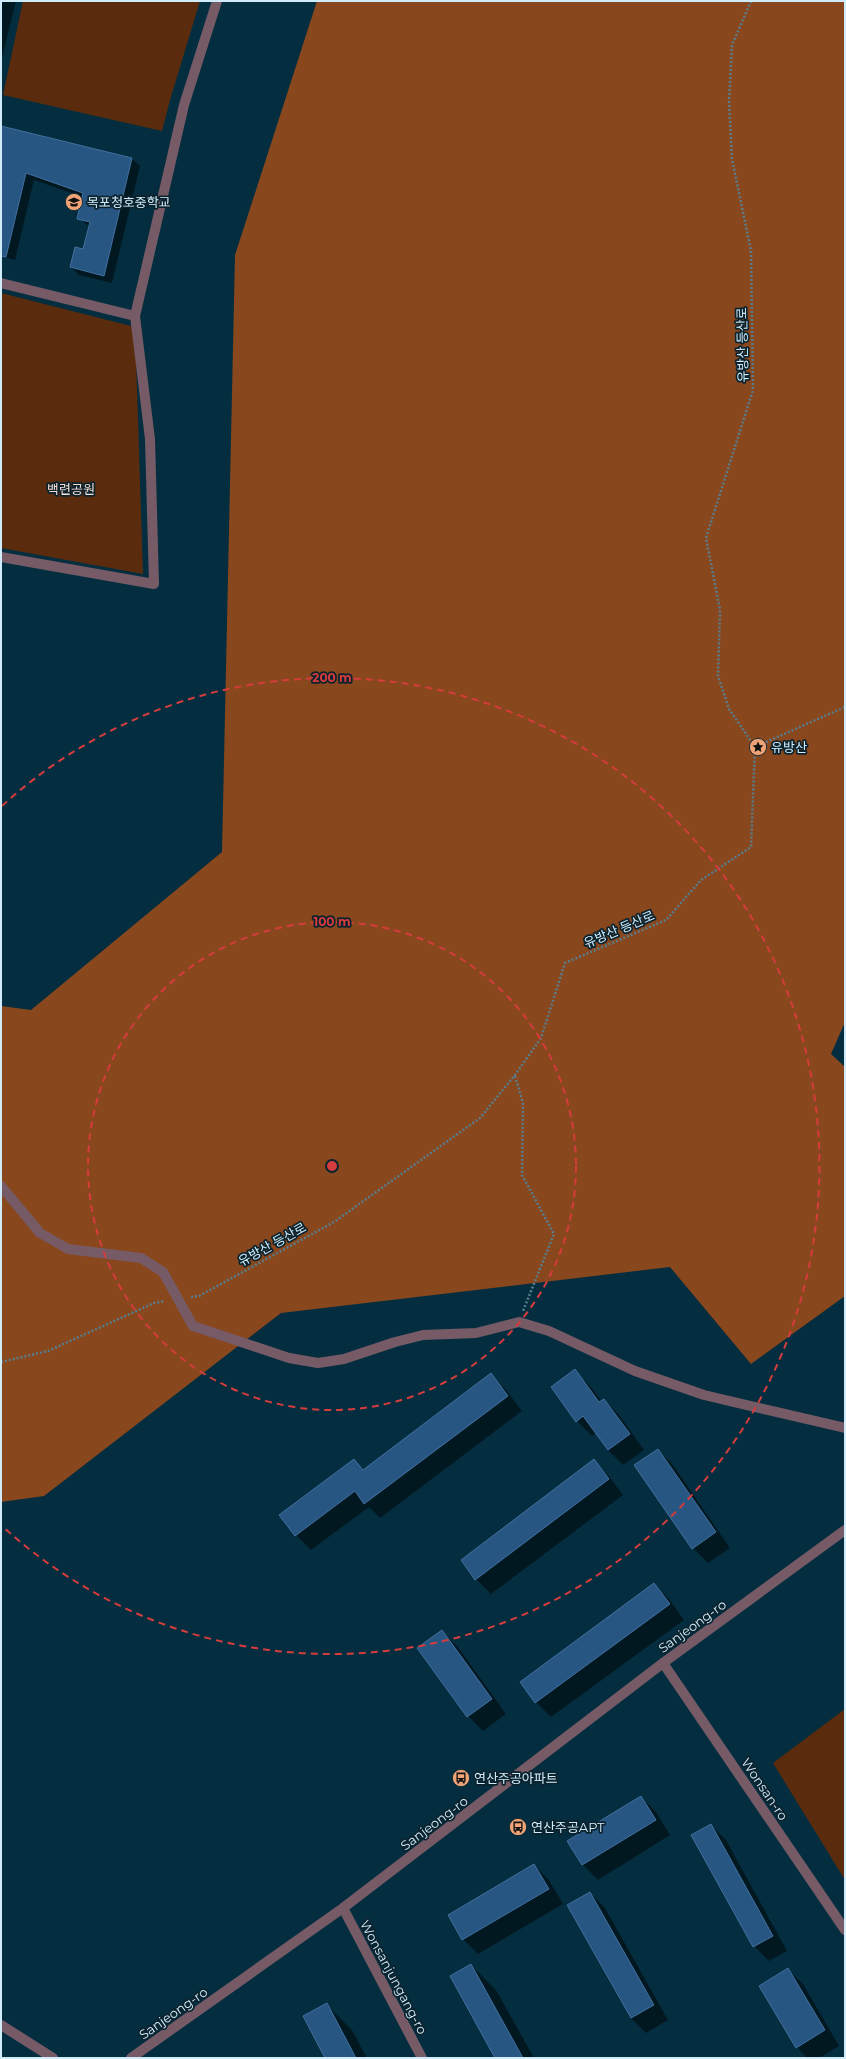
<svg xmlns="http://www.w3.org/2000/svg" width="846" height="2059" viewBox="0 0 846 2059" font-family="Montserrat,'Noto Sans KR',sans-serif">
	<rect width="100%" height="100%" fill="#042e3f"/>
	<path fill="#5a2c0d" d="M 23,1 L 200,1 L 170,100 L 162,131 L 3,95 Z
		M 1,293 L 135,327 L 143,574 L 1,548 Z
		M 845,1709 L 845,1880 L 773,1763 Z"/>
	<path fill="#88471d" d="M 317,1 L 845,1 L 845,1022 L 831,1054 L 845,1067 L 845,1296 L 751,1364 L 670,1267 L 281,1313 L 44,1496 L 1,1502 L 1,1006 L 31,1010 L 222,852 L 235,255 Z"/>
	<path fill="#0007" d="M 1,1 L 16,1 L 1,62 Z
		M 1,127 L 132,159 L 140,166 L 112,283 L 79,275 L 71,267 L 84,251 L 90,227 L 79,218 L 83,197 L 34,180 L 15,260 L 1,256 Z
		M 575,1371 L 590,1386 L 602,1402 L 604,1400 L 619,1415 L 644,1450 L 623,1465 L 608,1450 L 596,1433 L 592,1436 L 577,1421 Z
		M 491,1375 L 506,1390 L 522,1411 L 380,1518 L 369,1507 L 311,1550 L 296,1535 L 354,1460 L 364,1470 Z
		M 658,1450 L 673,1465 L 730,1548 L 708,1563 L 693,1548 Z
		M 594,1461 L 609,1476 L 623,1495 L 491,1594 L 476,1579 L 462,1560 Z
		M 654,1584 L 669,1599 L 684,1620 L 551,1717 L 536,1702 Z
		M 442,1631 L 457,1646 L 506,1714 L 483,1731 L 468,1716 Z
		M 641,1797 L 656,1812 L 670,1835 L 598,1880 L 583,1865 L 569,1841 Z
		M 711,1825 L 726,1840 L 787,1951 L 769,1961 L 754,1946 Z
		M 534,1865 L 549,1880 L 563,1904 L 478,1954 L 463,1939 Z
		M 590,1893 L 605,1908 L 668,2020 L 646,2033 L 631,2018 L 568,1906 Z
		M 471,1965 L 496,1990 L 534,2058 L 496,2058 Z
		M 788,1970 L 803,1984 L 839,2046 L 819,2058 L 807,2058 L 797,2047 Z
		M 327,2005 L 352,2030 L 367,2058 L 326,2058 Z"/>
	<path fill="#285683" stroke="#42709f" d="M 1,126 L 132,158 L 104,276 L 70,267 L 75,247 L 83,249 L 90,222 L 77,219 L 83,193 L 26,173 L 6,257 L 1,256 Z
		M 575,1369 L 599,1402 L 604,1399 L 630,1434 L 608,1450 L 583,1416 L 576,1422 L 551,1387 Z
		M 491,1373 L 508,1396 L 364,1504 L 355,1491 L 295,1536 L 279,1515 L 354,1459 L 363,1470 Z
		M 658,1449 L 716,1532 L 692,1549 L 634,1465 Z
		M 594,1459 L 609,1479 L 475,1580 L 461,1560 Z
		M 654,1583 L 670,1604 L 535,1703 L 520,1682 Z
		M 442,1630 L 492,1699 L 467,1717 L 417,1648 Z
		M 641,1796 L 656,1820 L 582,1865 L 567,1841 Z
		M 711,1824 L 773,1936 L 753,1947 L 691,1835 Z
		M 534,1864 L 549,1889 L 462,1940 L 448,1915 Z
		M 590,1892 L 654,2005 L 631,2018 L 567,1905 Z
		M 471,1964 L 523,2058 L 495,2058 L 450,1976 Z
		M 788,1968 L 825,2030 L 796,2048 L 759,1986 Z
		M 327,2003 L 356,2058 L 325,2058 L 303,2016 Z"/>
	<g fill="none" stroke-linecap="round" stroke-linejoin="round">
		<path stroke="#597d8d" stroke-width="2.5" stroke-dasharray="2 2" stroke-linecap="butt" d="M 755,747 L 845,707
			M 515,1076 L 523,1103 L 522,1175 L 554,1234 L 523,1311
			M 191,1297 L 199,1296 L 334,1222 L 480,1118 L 515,1075 L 541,1038 L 565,963 L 666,920 L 701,880 L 751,847 L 755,747 L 729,709 L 718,676 L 720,610 L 706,538 L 753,390 L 751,251 L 732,159 L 729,102 L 732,45 L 751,1
			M 1,1362 L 48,1351 L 154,1303 L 165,1301"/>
		<path stroke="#765b67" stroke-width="10" d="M 1,283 L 135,316
			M 1,557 L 154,584 L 150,439 L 135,316 L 184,105 L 217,1
			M 1,1186 L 40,1233 L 68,1249 L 141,1258 L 163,1272 L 193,1326 L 289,1358 L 318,1363 L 344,1359 L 395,1342 L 423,1335 L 476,1333 L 519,1322 L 549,1331 L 635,1371 L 704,1395 L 845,1428
			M 663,1663 L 845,1930
			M 343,1908 L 422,2058
			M 1,2025 L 53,2058
			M 131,2058 L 343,1908 L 663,1663 L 845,1530"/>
	</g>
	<g fill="none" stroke="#d53c3d" stroke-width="2" stroke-dasharray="7 5">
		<circle cx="332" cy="1166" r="244"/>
		<path d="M2 806A488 488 0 1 1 2 1526"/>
	</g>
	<defs>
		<symbol id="school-disc" viewBox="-11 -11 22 22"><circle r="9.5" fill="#efa377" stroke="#0c232e"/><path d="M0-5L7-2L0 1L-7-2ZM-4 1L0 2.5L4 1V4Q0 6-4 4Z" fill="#111"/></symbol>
		<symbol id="sight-disc" viewBox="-11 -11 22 22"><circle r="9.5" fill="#efa377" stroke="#0c232e"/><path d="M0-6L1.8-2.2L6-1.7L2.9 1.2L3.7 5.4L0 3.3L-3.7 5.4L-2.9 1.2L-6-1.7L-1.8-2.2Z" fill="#111"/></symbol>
		<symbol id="bus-disc" viewBox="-11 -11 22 22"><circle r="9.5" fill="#efa377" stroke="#0c232e"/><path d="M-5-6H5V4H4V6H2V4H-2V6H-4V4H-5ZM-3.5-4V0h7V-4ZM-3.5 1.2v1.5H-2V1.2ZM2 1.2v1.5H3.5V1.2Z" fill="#111"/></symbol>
	</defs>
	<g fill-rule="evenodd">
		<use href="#school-disc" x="64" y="192" width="20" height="20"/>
		<use href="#sight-disc" x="748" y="737" width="20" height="20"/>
		<use href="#bus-disc" x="451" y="1768" width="20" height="20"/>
		<use href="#bus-disc" x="508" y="1817" width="20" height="20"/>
	</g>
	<g text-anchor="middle" stroke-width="3.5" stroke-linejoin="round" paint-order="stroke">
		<g font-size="13" fill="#d0ecfb" stroke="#0c232e" text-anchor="start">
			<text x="87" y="207">목포청호중학교</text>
			<text x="771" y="752">유방산</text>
			<text x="474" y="1783">연산주공아파트</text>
			<text x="531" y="1832">연산주공APT</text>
		</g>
		<g font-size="13" fill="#d0ecfb" stroke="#0c232e">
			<text transform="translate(742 345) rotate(-91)" y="5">유방산 등산로</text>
			<text transform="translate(619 929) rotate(-23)" y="5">유방산 등산로</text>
			<text transform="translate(272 1244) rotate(-29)" y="5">유방산 등산로</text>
			<text transform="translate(692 1626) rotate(-36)" y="5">Sanjeong-ro</text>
			<text transform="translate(765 1789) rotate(56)" y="5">Wonsan-ro</text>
			<text transform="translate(434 1823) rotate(-37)" y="5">Sanjeong-ro</text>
			<text transform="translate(394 1977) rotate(62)" y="5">Wonsanjungang-ro</text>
			<text transform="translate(173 2013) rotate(-35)" y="5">Sanjeong-ro</text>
		</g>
		<g font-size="13" fill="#f5dccf" stroke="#0c232e">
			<text x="71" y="494">백련공원</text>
		</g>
	</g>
	<circle cx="332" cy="1166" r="6" fill="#d53c3d" stroke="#0c232e" stroke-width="2"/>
	<g font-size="12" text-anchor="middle" font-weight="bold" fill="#d53c3d" stroke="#0c232e" stroke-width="3.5" stroke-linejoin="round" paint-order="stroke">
		<text x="332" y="682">200 m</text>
		<text x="332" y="926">100 m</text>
	</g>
	<rect width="846" height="2059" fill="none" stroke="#d0ecfb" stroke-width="4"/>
</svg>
